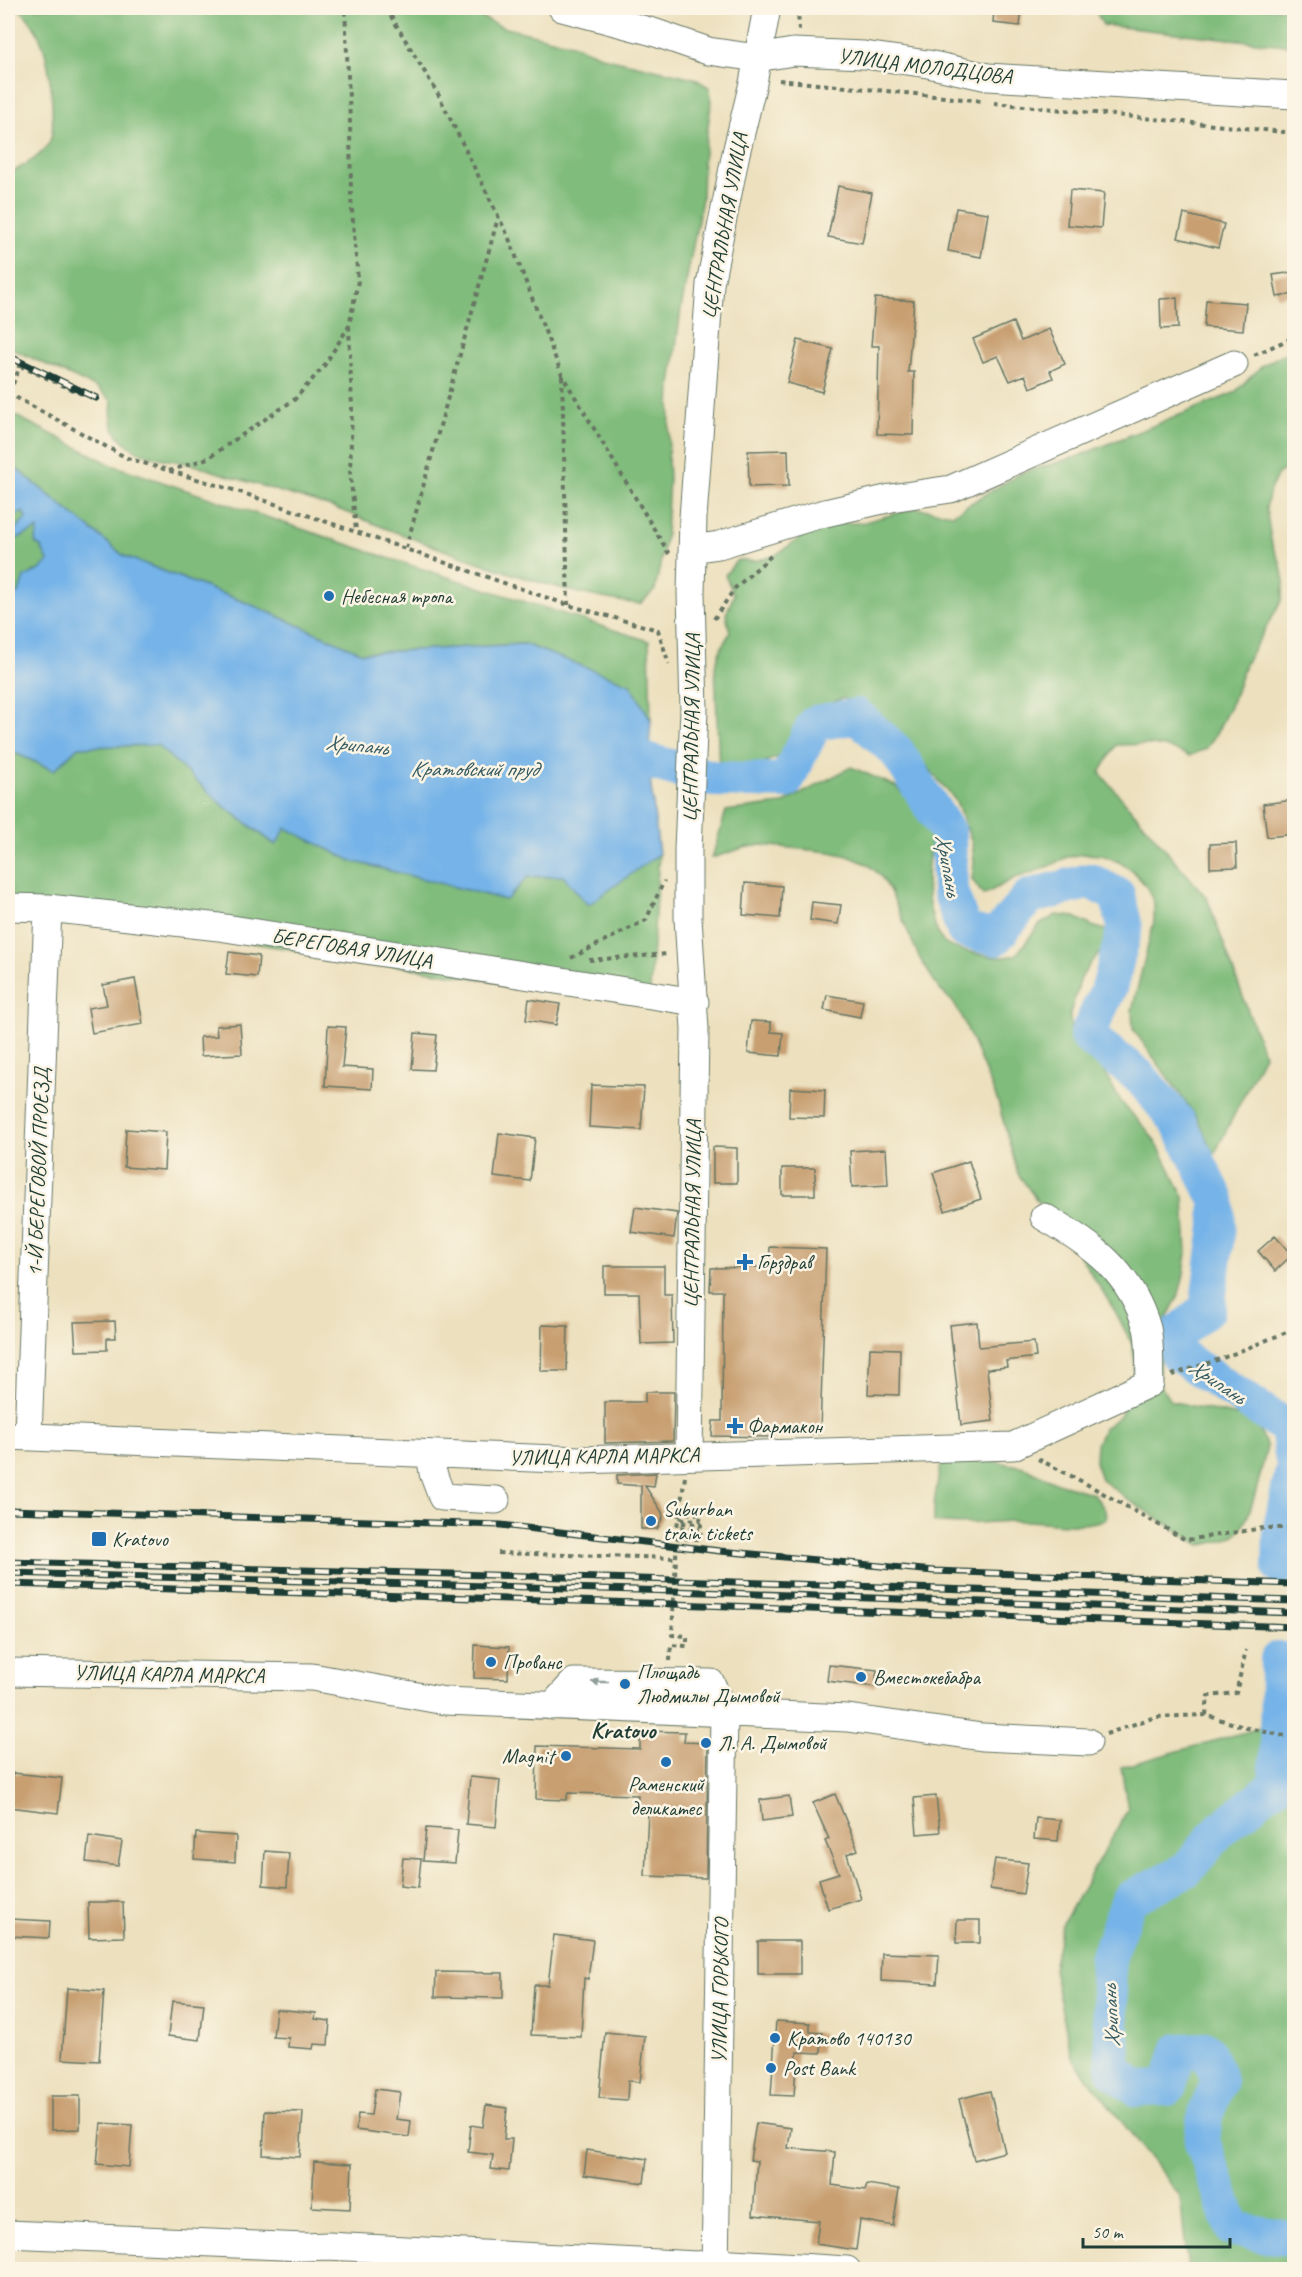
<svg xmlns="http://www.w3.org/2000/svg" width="1302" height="2277" viewBox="0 0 1302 2277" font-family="Caveat,sans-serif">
	<rect width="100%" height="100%" fill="#fcf5e5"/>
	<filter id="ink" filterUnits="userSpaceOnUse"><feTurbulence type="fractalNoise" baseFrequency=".0167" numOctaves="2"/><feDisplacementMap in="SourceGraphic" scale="12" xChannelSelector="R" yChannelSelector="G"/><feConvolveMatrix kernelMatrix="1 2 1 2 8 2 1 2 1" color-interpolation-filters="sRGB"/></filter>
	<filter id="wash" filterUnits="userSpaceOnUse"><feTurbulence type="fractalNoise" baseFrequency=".008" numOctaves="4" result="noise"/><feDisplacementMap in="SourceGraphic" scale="24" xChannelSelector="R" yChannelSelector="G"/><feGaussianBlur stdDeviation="1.35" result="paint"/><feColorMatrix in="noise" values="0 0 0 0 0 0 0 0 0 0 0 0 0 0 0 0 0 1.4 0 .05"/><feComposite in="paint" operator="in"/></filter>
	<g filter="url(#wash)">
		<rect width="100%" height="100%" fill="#ece0be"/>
		<path fill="#80bc7b" stroke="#507c58" stroke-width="1.5" d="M 18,8 L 462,8 L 502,27 L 572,44 L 606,58 L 694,78 L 710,88 L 711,105 L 703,161 L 702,199 L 681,309 L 671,385 L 668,460 L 669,479 L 666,535 L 655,590 L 640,604 C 552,593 470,559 387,529 C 367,521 348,512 328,506 C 286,493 243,481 201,467 C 177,459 149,461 128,445 C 111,432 110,420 112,401 L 97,388 L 8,347 L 8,175 C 20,167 40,158 48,145 C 55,133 52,117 52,104 C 50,69 46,32 18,8 Z
			M 1094,8 L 1294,8 L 1294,46 L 1103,25 Z
			M 1294,348 L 1294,463 L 1278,474 L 1270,490 L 1266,508 L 1272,545 L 1280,562 L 1284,581 L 1282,600 L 1245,664 L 1233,700 L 1216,734 L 1206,749 L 1189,756 C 1162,743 1145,744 1116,745 L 1100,773 L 1207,898 L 1264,1055 L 1214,1155 L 1197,1118 L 1133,1029 L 1132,1010 L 1154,921 L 1154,903 L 1146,886 L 1134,872 L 1119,862 L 1102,855 L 1084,854 L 1067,857 L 1050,866 L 1015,878 L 983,895 L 972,879 L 974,861 L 972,842 L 956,801 L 887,719 L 843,698 L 804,714 L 782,756 L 748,768 L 719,771 L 715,666 L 721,648 L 730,633 L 726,614 L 734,595 L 725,575 L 737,560 L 755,561 L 774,556 L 822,523 L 861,523 L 916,508 L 953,514 L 1021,473 L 1076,457 L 1234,393 L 1263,365 Z
			M 8,412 L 112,465 L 391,559 L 649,641 L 651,720 L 630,684 L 524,644 L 362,653 L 252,605 L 124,556 L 8,462 Z
			M 8,508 L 11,517 L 23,512 L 26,518 L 14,531 L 16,538 L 38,528 L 37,536 L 49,561 L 40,570 L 33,572 L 19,593 L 8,598 Z
			M 157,745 L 224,806 L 275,845 L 286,827 L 352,861 L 506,900 L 528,877 L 564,876 L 588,904 L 659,854 L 649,1005 L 8,905 L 8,750 L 54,770 L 78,747 Z
			M 851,767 L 895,786 L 916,806 L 934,830 C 926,862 923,900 937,931 C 939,935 941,940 944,943 C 953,949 965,951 975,953 C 992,957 999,959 1016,955 L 1039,925 L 1056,915 L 1075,917 L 1092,926 L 1109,931 L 1104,949 L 1091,962 L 1081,978 L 1070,1014 L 1071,1032 L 1078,1049 L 1103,1070 L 1122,1103 L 1148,1131 L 1159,1148 L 1184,1197 L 1187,1253 L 1183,1279 L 1178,1297 L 1160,1331 L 1159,1384 L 1170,1401 L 1246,1418 L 1260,1430 L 1267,1447 C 1262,1466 1251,1523 1236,1534 C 1225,1541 1212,1543 1200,1545 L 1130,1501 L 1101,1479 L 1095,1462 L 1096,1444 L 1104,1428 L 1120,1416 L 1128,1399 L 1133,1380 L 1135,1362 L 1132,1344 L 1115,1311 L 1054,1215 L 1039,1203 L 1018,1174 L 998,1102 L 963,1019 L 953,1002 L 940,990 L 920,959 L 890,891 L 881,876 L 867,864 L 848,856 L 830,852 L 761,845 L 743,848 L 712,858 L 726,811 L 782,804 Z
			M 987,1460 L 1024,1467 L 1057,1483 L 1094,1494 L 1105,1510 L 1106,1519 C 1080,1529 1054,1522 1027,1521 C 996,1520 965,1527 934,1522 L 934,1504 L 940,1467 L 949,1462 Z
			M 1281,1722 L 1294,1733 L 1294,2269 L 1188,2269 L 1180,2196 L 1072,2058 L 1053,1969 L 1062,1925 L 1128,1809 L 1121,1767 Z"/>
		<path fill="#75b3e8" stroke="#4a788e" stroke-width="1.5" d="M 8,462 L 124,556 L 252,605 L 362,653 L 524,644 L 630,684 L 651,720 L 648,761 L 659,854 L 588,905 L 563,876 L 528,877 L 506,900 L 352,861 L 286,828 L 276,845 L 224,806 L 157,745 L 78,747 L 54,770 L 8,750 L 8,598 L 19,593 L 24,577 L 40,570 L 48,561 L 41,547 L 35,543 L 38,529 L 16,539 L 14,531 L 26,518 L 23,512 L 11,517 L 8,508 L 9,496 L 8,494 Z"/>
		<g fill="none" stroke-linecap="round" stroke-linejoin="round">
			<path stroke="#75b3e8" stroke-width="36" d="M 600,759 L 648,761 L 715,779 L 786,781 L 815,723 L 857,716 L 897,752 L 948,833 L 950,891 L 964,930 L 995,938 L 1029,897 L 1090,881 L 1117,895 L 1125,927 L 1110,985 L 1087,1036 L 1139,1076 L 1178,1122 L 1217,1200 L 1218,1226 L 1207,1309 L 1173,1337 L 1177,1354 L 1288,1428 L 1294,1466 L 1281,1527 L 1280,1567
				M 1278,1659 L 1277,1784 L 1221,1829 L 1186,1870 L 1129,1899 L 1107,1959 L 1114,2071 L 1137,2089 L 1168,2088 L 1179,2051 L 1207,2050 L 1219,2081 L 1205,2115 L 1202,2141 L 1233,2229 L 1294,2239"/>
		</g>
		<g id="blocks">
			<path fill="#c79f71" d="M 994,8 L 1022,8 L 1020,26 L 993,23 Z
				M 838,186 L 872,193 L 862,243 L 828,237 Z
				M 1070,190 L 1104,193 L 1101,228 L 1067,225 Z
				M 956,208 L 988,213 L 981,257 L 948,251 Z
				M 1184,214 L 1224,224 L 1218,248 L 1178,238 Z
				M 1294,272 L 1294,294 L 1277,297 L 1273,275 Z
				M 875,298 L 914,301 L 908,372 L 914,372 L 913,435 L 877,434 L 879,346 L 871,346 Z
				M 1177,298 L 1178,328 L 1161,329 L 1160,299 Z
				M 1206,300 L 1246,303 L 1243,330 L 1204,327 Z
				M 1013,322 L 1021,341 L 1049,329 L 1065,364 L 1050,371 L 1053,378 L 1030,388 L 1025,375 L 1010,381 L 998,356 L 983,362 L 973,339 Z
				M 798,340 L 833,349 L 822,392 L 787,383 Z
				M 788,450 L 789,486 L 749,487 L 748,451 Z
				M 1293,800 L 1294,834 L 1267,837 L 1263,804 Z
				M 1236,843 L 1237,867 L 1210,868 L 1210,844 Z
				M 745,883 L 782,886 L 780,918 L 743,915 Z
				M 812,902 L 841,905 L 838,924 L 810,920 Z
				M 229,952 L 259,956 L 257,977 L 226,974 Z
				M 135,979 L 143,1024 L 92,1033 L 88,1008 L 107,1005 L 103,985 Z
				M 827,995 L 863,1001 L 860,1017 L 824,1010 Z
				M 529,999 L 560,1004 L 556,1025 L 526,1020 Z
				M 751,1021 L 771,1022 L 771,1032 L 783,1033 L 781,1056 L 748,1053 Z
				M 240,1024 L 242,1054 L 201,1056 L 200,1037 L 217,1036 L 216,1026 Z
				M 328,1026 L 346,1027 L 342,1067 L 373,1069 L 372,1089 L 325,1086 Z
				M 415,1033 L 437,1035 L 433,1070 L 412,1069 Z
				M 591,1085 L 644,1087 L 641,1130 L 589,1127 Z
				M 790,1088 L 825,1090 L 824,1118 L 789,1117 Z
				M 126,1129 L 166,1132 L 164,1170 L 124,1167 Z
				M 499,1133 L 535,1138 L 530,1181 L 494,1177 Z
				M 713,1147 L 737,1148 L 737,1183 L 713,1183 Z
				M 886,1149 L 888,1185 L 852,1187 L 850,1151 Z
				M 969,1161 L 981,1199 L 945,1211 L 933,1173 Z
				M 782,1168 L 815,1168 L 815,1195 L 782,1195 Z
				M 635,1207 L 677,1213 L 674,1238 L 631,1232 Z
				M 1275,1236 L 1292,1255 L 1275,1271 L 1258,1251 Z
				M 770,1247 L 826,1249 L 820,1434 L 772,1432 L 772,1437 L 712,1436 L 713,1421 L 722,1421 L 723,1291 L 710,1291 L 711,1268 L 769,1267 Z
				M 604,1266 L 664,1266 L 664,1295 L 672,1295 L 673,1343 L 641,1344 L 639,1293 L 604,1293 Z
				M 115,1321 L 116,1338 L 107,1338 L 107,1350 L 76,1351 L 74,1322 Z
				M 977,1322 L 979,1347 L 1034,1342 L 1036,1357 L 1006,1361 L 1007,1367 L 987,1369 L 993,1421 L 961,1425 L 950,1325 Z
				M 542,1325 L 568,1326 L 567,1371 L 541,1371 Z
				M 870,1348 L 900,1349 L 899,1395 L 868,1394 Z
				M 645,1392 L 674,1392 L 673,1441 L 605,1443 L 605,1402 L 645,1402 Z
				M 656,1473 L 654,1487 L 645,1486 L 662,1512 L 663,1517 L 657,1529 L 641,1529 L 641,1486 L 617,1484 L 617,1475 Z
				M 475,1645 L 509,1647 L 508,1679 L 474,1678 Z
				M 829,1665 L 877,1670 L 875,1687 L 827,1681 Z
				M 640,1731 L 685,1732 L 684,1742 L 708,1743 L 706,1878 L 645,1876 L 648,1812 L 637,1812 L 638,1795 L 568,1793 L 566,1800 L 536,1799 L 537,1746 L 640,1749 Z
				M 13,1773 L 62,1778 L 58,1813 L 9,1807 Z
				M 470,1777 L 500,1780 L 496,1827 L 466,1824 Z
				M 835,1794 L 858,1850 L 847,1854 L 861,1899 L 828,1909 L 819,1879 L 839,1873 L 825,1841 L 829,1839 L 813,1803 Z
				M 789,1796 L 792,1817 L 762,1821 L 760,1800 Z
				M 936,1796 L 940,1832 L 917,1834 L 914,1798 Z
				M 1036,1818 L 1060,1820 L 1058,1841 L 1034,1839 Z
				M 426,1828 L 458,1830 L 455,1863 L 423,1861 Z
				M 196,1833 L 236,1836 L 235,1862 L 194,1859 Z
				M 89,1836 L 122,1841 L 118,1866 L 86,1862 Z
				M 265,1851 L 289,1853 L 287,1887 L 263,1885 Z
				M 403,1858 L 421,1859 L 418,1888 L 400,1886 Z
				M 995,1859 L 1028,1863 L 1023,1894 L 990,1889 Z
				M 88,1902 L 123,1902 L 124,1937 L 89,1938 Z
				M 10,1919 L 50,1921 L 49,1938 L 9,1936 Z
				M 957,1920 L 980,1920 L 980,1943 L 956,1943 Z
				M 554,1935 L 593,1940 L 588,1979 L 584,1978 L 581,2037 L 531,2035 L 534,1985 L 548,1985 Z
				M 758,1941 L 800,1941 L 800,1974 L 758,1974 Z
				M 882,1953 L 939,1955 L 937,1984 L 881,1981 Z
				M 436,1972 L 503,1973 L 503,1998 L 435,1997 Z
				M 67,1988 L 104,1991 L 99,2061 L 62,2059 Z
				M 172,2001 L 204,2004 L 200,2040 L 168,2036 Z
				M 276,2009 L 316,2013 L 315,2019 L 330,2021 L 328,2045 L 314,2044 L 313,2049 L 288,2047 L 289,2038 L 273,2037 Z
				M 776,2021 L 810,2023 L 810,2032 L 822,2033 L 821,2053 L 797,2052 L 794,2096 L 771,2095 Z
				M 605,2032 L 645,2036 L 640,2082 L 628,2081 L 627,2100 L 599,2098 Z
				M 375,2089 L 400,2092 L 396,2119 L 411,2121 L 409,2137 L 356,2130 L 358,2114 L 371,2115 Z
				M 990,2091 L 1005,2152 L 974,2160 L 959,2099 Z
				M 51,2096 L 80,2096 L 80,2129 L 51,2130 Z
				M 486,2105 L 507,2108 L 504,2139 L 512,2139 L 509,2171 L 491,2169 L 493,2155 L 468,2152 L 471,2125 L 483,2127 Z
				M 265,2111 L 303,2112 L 300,2157 L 263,2155 Z
				M 101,2123 L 132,2125 L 129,2167 L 97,2164 Z
				M 756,2123 L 791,2128 L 788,2148 L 835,2152 L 832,2185 L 865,2190 L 867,2184 L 899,2189 L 893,2226 L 860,2220 L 856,2250 L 816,2244 L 819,2221 L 753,2215 L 757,2161 L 750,2160 Z
				M 587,2150 L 647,2159 L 644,2183 L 584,2175 Z
				M 314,2162 L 352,2164 L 350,2209 L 312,2207 Z"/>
		</g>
	</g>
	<g filter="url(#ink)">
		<use href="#blocks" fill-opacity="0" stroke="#677664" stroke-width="1.5"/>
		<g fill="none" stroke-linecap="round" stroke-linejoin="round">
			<defs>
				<path id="minor" d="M 562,8 L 653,32 L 708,51 L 757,58 L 793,52 L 864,55 L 928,64 L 988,77 L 1294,95
					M 692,549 L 719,545 L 821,514 L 891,498 L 951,489 L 1234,364
					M 8,907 L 48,908 L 219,927 L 695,1002
					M 8,1436 L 580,1460 L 1013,1446 L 1150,1383 C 1149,1366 1151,1345 1147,1328 C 1130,1271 1093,1245 1044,1217
					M 28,1436 L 48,908
					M 430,1454 L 433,1473 L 442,1497 L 496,1500
					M 689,1455 L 695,1029 L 688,918 L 688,849 L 694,711 L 691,592 L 693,518 L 710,284 L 736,153 L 753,83 L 767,8
					M 8,1672 L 312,1677 L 445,1701 L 848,1718 L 982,1737 L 1088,1742
					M 552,1706 L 574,1682 L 711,1683 L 724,1712 L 715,2270
					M 8,2234 L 304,2247 L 328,2246 L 697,2265 L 716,2262 L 847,2270"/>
			</defs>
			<use href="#minor" stroke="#677664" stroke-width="29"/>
			<path stroke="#677664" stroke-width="4" stroke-dasharray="4.5 4.5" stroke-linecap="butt" d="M 386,8 L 438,94 L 508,236 L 562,375 L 669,554
				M 798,8 L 799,31
				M 779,80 L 983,101
				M 994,103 L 1294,133
				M 349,326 L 352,409 L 350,471 L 356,531
				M 1254,355 L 1294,337
				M 8,365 L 20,366 L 13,384
				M 20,366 L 84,395
				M 562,376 L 568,605
				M 8,393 L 127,458 L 240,492 L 568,605 L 658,630 L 669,664
				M 169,471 L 208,458 L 295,399 L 324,366 L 349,326 L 358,281 L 351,198 L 350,121 L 345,8
				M 406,548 L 498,218
				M 714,619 L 735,588 L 773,554
				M 571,958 L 646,920 L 664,881
				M 589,960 L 668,954
				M 1172,1375 L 1223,1358 L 1294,1329
				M 1038,1459 L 1083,1482 L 1186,1540 L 1264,1528 L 1294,1528
				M 685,1477 L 677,1527 L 700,1529
				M 498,1553 L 676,1558
				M 670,1661 L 671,1645 L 687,1646 L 687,1636 L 672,1635 L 677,1538 L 700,1539 L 701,1524 L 681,1523 L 681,1519 L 700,1520 L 701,1514 L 678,1513
				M 1206,1715 L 1208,1696 L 1236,1693 L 1246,1650
				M 1106,1734 L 1155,1717 L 1206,1715 L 1247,1728 L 1294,1738"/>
			<use href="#minor" stroke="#fff" stroke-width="27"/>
			<defs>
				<path id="rail" d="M 8,356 L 96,398
					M 8,1510 L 501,1525 L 720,1551 L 934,1571 L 1294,1584
					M 8,1562 L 675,1580 L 1294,1601
					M 8,1573 L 674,1591 L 1294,1613
					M 8,1584 L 674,1604 L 1294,1627"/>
			</defs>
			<use href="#rail" stroke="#1f3d34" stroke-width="7"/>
			<use href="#rail" stroke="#fcf5e5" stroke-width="4.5" stroke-dasharray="14" stroke-linecap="butt"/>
		</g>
		<defs><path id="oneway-solid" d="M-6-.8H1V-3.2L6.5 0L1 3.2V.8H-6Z" transform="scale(1.5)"/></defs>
		<use fill="#8f9e9a" href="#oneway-solid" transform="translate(600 1682) rotate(-180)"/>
	</g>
	<g fill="#1f6fb2" stroke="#fcf5e5" stroke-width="2">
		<circle cx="329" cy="596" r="6"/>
		<path d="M742 1253h6v6h6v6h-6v6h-6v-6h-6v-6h6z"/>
		<path d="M732 1417h6v6h6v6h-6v6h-6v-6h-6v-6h6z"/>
		<circle cx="651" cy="1521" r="6"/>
		<rect x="91" y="1531" width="16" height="16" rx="3"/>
		<circle cx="491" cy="1662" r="6"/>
		<circle cx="861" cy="1677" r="6"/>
		<circle cx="625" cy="1684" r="6"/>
		<circle cx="706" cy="1743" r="6"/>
		<circle cx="566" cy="1756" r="6"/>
		<circle cx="666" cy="1762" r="6"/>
		<circle cx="775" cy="2038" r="6"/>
		<circle cx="771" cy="2068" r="6"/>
	</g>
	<g text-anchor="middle" stroke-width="5" stroke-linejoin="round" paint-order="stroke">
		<g font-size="21" fill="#1f3d34" stroke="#fcf5e5">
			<text transform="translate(925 66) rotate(7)" y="7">УЛИЦА МОЛОДЦОВА</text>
			<text transform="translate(724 226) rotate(-80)" y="7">ЦЕНТРАЛЬНАЯ УЛИЦА</text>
			<text transform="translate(691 728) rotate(-89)" y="7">ЦЕНТРАЛЬНАЯ УЛИЦА</text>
			<text transform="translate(352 948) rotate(9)" y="7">БЕРЕГОВАЯ УЛИЦА</text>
			<text transform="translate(38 1172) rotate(-88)" y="7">1-Й БЕРЕГОВОЙ ПРОЕЗД</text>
			<text transform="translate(692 1214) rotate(-89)" y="7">ЦЕНТРАЛЬНАЯ УЛИЦА</text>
			<text transform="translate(604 1456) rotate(-1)" y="7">УЛИЦА КАРЛА МАРКСА</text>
			<text transform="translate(169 1674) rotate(1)" y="7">УЛИЦА КАРЛА МАРКСА</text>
			<text transform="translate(720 1991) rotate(-89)" y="7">УЛИЦА ГОРЬКОГО</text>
		</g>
		<g font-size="21" fill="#1f3d34" stroke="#fcf5e5" text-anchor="start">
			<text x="341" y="603">Небесная тропа</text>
			<text x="757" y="1269">Горздрав</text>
			<text x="747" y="1433">Фармакон</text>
			<text x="663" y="1516">Suburban<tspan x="663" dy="24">train tickets</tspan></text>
			<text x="112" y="1546">Kratovo</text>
			<text x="503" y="1669">Прованс</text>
			<text x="637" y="1679">Площадь<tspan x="637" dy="24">Людмилы Дымовой</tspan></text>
			<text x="873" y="1684">Вместокебабра</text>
			<text x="718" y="1750">Л. А. Дымовой</text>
			<text x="554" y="1763" text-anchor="end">Magnit</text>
			<text x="666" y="1791" text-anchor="middle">Раменский<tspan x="666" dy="24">деликатес</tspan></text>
			<text x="787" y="2045">Кратово 140130</text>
			<text x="783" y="2075">Post Bank</text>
		</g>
		<g font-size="22" font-style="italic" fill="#345a61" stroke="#fcf5e5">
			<text transform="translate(357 744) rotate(6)" y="8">Хрипань</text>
			<text x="474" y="776">Кратовский пруд</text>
			<text transform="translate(949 865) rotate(80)" y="8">Хрипань</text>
			<text transform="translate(1218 1381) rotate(34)" y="8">Хрипань</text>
			<text transform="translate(1110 2016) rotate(-93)" y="8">Хрипань</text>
		</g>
		<g font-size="24" font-weight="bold" fill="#1f3d34" stroke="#fcf5e5">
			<text x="623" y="1738">Kratovo</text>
		</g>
	</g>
	<rect width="1302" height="2277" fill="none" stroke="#fcf5e5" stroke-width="30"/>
	<path d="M1083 2238v9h147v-9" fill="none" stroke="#1f3d34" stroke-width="3"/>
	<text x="1092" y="2238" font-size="18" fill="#1f3d34" stroke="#fcf5e5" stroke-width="4.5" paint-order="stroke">50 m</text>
</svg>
